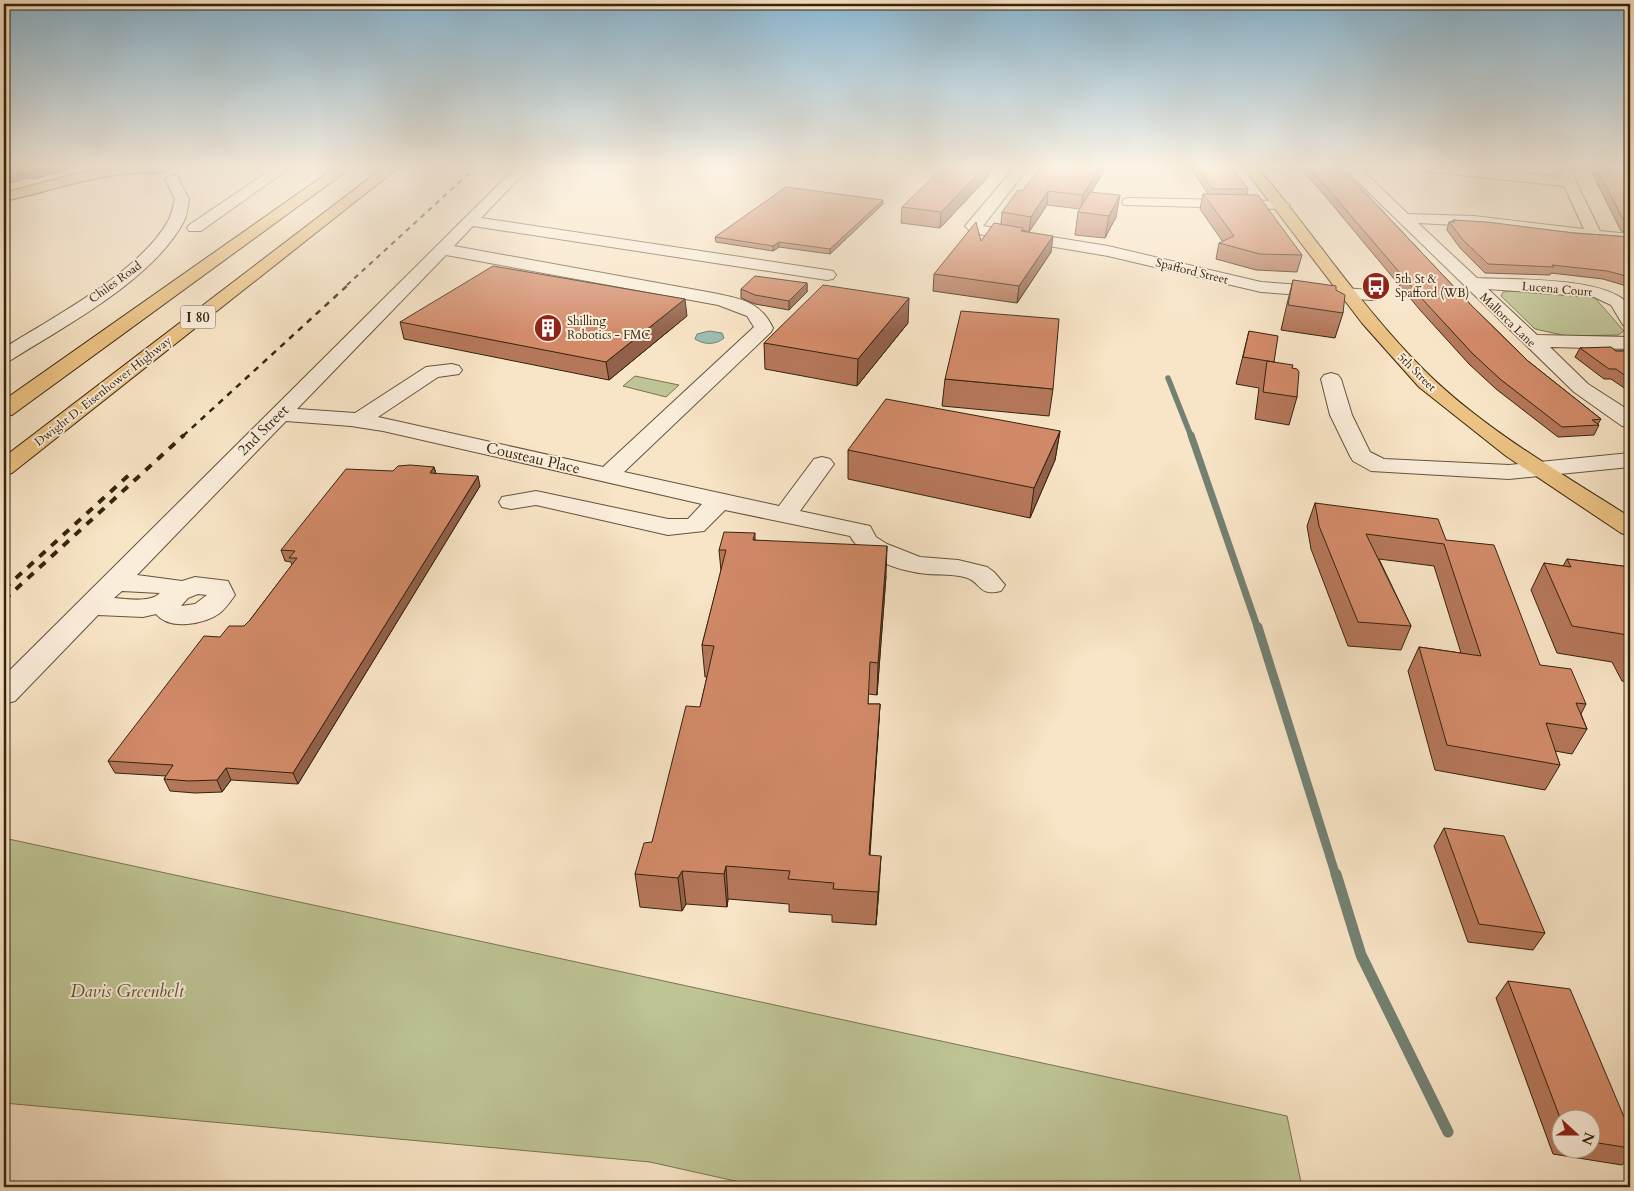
<svg xmlns="http://www.w3.org/2000/svg" width="1634" height="1191" viewBox="0 0 1634 1191" font-family="Cardo,serif">
	<rect width="100%" height="100%" fill="#f8e4c6"/>
	<filter id="stains"><feTurbulence type="fractalNoise" baseFrequency=".004" numOctaves="4"/><feColorMatrix values="0 0 0 0 .2 0 0 0 0 .09 0 0 0 0 .02 0 0 0 .5 -.17"/></filter>
	<radialGradient id="worn" r=".72"><stop offset=".6" stop-color="#630" stop-opacity="0"/><stop offset="1" stop-color="#630" stop-opacity=".3"/></radialGradient>
	<path fill="#bec494" stroke="#797450" d="M 1512,291 L 1551,292 L 1595,298 L 1624,331 L 1618,335 L 1567,336 L 1535,329 L 1501,296 L 1503,292 Z
		M 635,376 L 679,385 L 666,397 L 623,386 Z
		M 4,838 L 1287,1116 L 1302,1187 L 762,1187 L 650,1162 L 4,1103 Z"/>
	<path fill="#9dbfb5" stroke="#738172" d="M 709,331 L 722,333 L 724,338 C 716,345 704,345 695,339 L 697,334 Z"/>
	<g fill="none" stroke-linecap="round" stroke-linejoin="round">
		<path stroke="#738172" stroke-width="5.5" d="M 1168,378 L 1191,436"/>
		<path stroke="#738172" stroke-width="7" d="M 1191,435 L 1258,629"/>
		<path stroke="#738172" stroke-width="9" d="M 1258,627 L 1336,876"/>
		<path stroke="#738172" stroke-width="11" d="M 1336,874 L 1361,955 L 1448,1132"/>
		<defs>
			<path id="minor" d="M 275,167 L 291,167 L 201,231 L 189,231 L 187,228 L 189,225 Z
				M 516,167 L 530,167 L 481,218 L 827,270 L 833,271 L 836,275 L 833,279 L 827,280 L 473,226 L 454,246 L 713,293 C 741,299 760,301 773,328 L 771,332 L 624,472 L 779,506 L 814,459 L 822,457 L 830,459 L 834,464 L 800,511 L 870,526 L 876,537 L 887,544 L 920,557 L 958,560 L 987,567 L 994,572 L 1005,585 L 1001,591 C 977,597 982,581 964,577 C 952,574 940,575 928,574 C 903,572 863,560 850,536 L 725,510 L 704,531 L 668,535 L 536,505 L 511,509 L 502,507 L 499,502 L 502,497 L 536,491 L 668,519 L 688,519 L 702,504 L 383,431 L 351,426 L 286,421 L 137,575 L 182,581 L 195,577 L 228,581 L 235,595 C 230,602 226,608 220,613 C 205,624 170,631 156,614 L 143,617 L 98,615 L 15,701 L 4,704 L 4,676 ZM 446,255 L 718,305 L 747,316 L 754,327 L 603,467 L 378,417 L 438,377 L 459,374 L 462,370 L 459,366 L 452,364 L 426,367 L 355,413 L 297,409 ZM 122,591 L 160,593 C 150,603 128,599 114,598 ZM 198,594 L 207,595 L 195,604 L 181,606 L 188,598 Z
				M 1015,167 L 1029,167 L 983,226 L 1108,246 L 1261,282 L 1371,290 L 1377,291 L 1380,295 L 1377,299 L 1371,300 L 1261,292 L 1108,256 L 972,233 L 965,226 Z
				M 1350,167 L 1367,167 L 1363,171 L 1408,214 L 1474,216 L 1584,229 L 1564,186 L 1422,171 L 1415,167 L 1460,167 L 1561,177 L 1559,167 L 1573,167 L 1576,182 L 1600,231 L 1630,234 L 1630,244 L 1474,226 L 1418,223 L 1477,278 C 1512,280 1609,276 1630,306 L 1630,327 L 1623,325 L 1611,305 L 1594,297 L 1488,289 L 1537,335 L 1630,337 L 1630,349 L 1550,347 L 1588,384 L 1630,411 L 1630,427 L 1622,426 L 1574,392 L 1351,175 Z
				M 172,175 L 177,176 L 189,199 C 188,206 187,215 184,221 C 154,279 65,326 11,360 L 4,362 L 4,348 C 53,317 140,272 168,221 C 172,215 173,206 175,199 L 165,179 Z
				M 1129,198 L 1283,201 L 1290,205 L 1283,209 L 1124,205 L 1122,202 L 1124,199 Z
				M 1331,373 L 1338,375 L 1341,379 L 1352,415 L 1370,452 L 1384,459 L 1509,465 L 1630,453 L 1630,467 L 1509,479 L 1371,471 L 1353,461 L 1350,456 L 1330,415 L 1321,379 L 1324,375 Z"/>
			<path id="major" d="M 118,167 L 172,167 C 165,176 145,172 135,173 C 90,176 48,192 4,201 L 4,193 L 79,173 Z
				M 1243,167 L 1257,167 C 1314,234 1363,310 1426,372 C 1485,430 1561,473 1630,517 L 1630,536 L 1621,533 L 1506,456 L 1419,387 L 1362,323 Z"/>
			<path id="highway" d="M 336,167 L 352,167 L 12,415 L 4,416 L 4,400 Z
				M 384,167 L 399,167 L 12,473 L 4,475 L 4,457 Z"/>
		</defs>
		<use href="#minor" stroke="#65543b" stroke-width="2"/>
		<use href="#major" stroke="#34240d" stroke-width="2"/>
		<use href="#highway" stroke="#34240d" stroke-width="2"/>
		<use href="#minor" fill="#faedda" fill-rule="evenodd"/>
		<use href="#major" fill="#ecc283" fill-rule="evenodd"/>
		<use href="#highway" fill="#ecc283" fill-rule="evenodd"/>
		<path stroke="#34240d" stroke-width="2" stroke-dasharray="5 5" stroke-linecap="butt" d="M 347,285 L 476,167"/>
		<path stroke="#34240d" stroke-width="2.5" stroke-dasharray="6 6" stroke-linecap="butt" d="M 183,436 L 349,284"/>
		<path stroke="#34240d" stroke-width="4" stroke-dasharray="8 8" stroke-linecap="butt" d="M 4,589 L 130,474
			M 4,600 L 184,435"/>
	</g>
	<path fill="#b5775a" stroke="#34240d" fill-rule="evenodd" d="M 75,167 L 34,179 L 27,178 L 4,168 Z
		M 1106,167 L 1091,192 L 1116,217 L 1105,238 L 1075,235 L 1078,212 L 1080,209 L 1047,205 L 1029,232 L 1023,230 L 1023,231 L 1051,252 L 1017,303 L 933,291 L 934,274 L 981,241 L 1001,224 L 1002,212 L 1022,191 Z
		M 1190,167 L 1231,167 L 1248,189 L 1247,195 L 1302,255 L 1297,272 L 1256,270 L 1216,259 L 1219,243 L 1223,242 L 1200,209 L 1203,194 L 1208,194 Z
		M 1299,167 L 1341,167 L 1472,306 L 1528,361 L 1601,419 L 1598,424 L 1599,425 L 1594,435 L 1558,437 L 1496,389 L 1469,364 L 1420,310 L 1320,190 Z
		M 1482,167 L 1528,167 L 1526,170 Z
		M 1589,167 L 1630,167 L 1630,233 L 1621,231 Z
		M 988,174 L 988,177 L 940,228 L 901,223 L 902,207 Z
		M 883,204 L 830,254 L 779,247 L 773,251 L 716,242 L 715,237 Z
		M 1453,220 L 1574,233 L 1630,237 L 1630,287 L 1603,279 L 1551,273 L 1550,275 L 1485,273 L 1460,248 L 1447,230 L 1449,222 L 1452,222 Z
		M 1293,280 L 1336,290 L 1343,313 L 1335,338 L 1281,330 L 1287,304 Z
		M 807,283 L 807,292 L 789,310 L 755,304 L 741,298 L 741,289 Z
		M 687,316 L 609,380 L 404,339 L 400,322 Z
		M 908,323 L 857,386 L 765,369 L 764,343 Z
		M 1249,331 L 1274,362 L 1292,368 L 1297,397 L 1289,425 L 1255,419 L 1259,388 L 1236,384 Z
		M 1580,348 L 1616,351 L 1630,351 L 1630,392 L 1611,379 L 1604,379 L 1575,357 Z
		M 945,379 L 1053,389 L 1049,416 L 942,406 Z
		M 1060,431 L 1055,460 L 1030,518 L 848,479 L 848,450 Z
		M 434,467 L 436,474 L 480,486 L 298,784 L 231,780 L 222,792 L 195,793 L 170,791 L 164,779 L 166,776 L 115,773 L 108,761 L 220,637 L 244,626 L 250,620 L 292,565 L 291,562 L 285,561 L 281,550 L 393,471 Z
		M 1315,503 L 1446,540 L 1540,665 L 1586,704 L 1581,714 L 1587,729 L 1572,754 L 1555,751 L 1560,765 L 1545,790 L 1435,770 L 1408,671 L 1419,647 L 1461,653 L 1434,566 L 1379,559 L 1411,626 L 1401,650 L 1348,646 L 1311,549 L 1307,526 Z
		M 755,533 L 755,540 L 886,576 L 877,695 L 868,694 L 868,704 L 880,704 L 870,855 L 879,889 L 876,925 L 832,922 L 832,915 L 789,912 L 789,904 L 728,899 L 727,907 L 686,904 L 682,911 L 640,907 L 635,874 L 652,842 L 700,707 L 707,677 L 705,677 L 702,645 L 721,571 L 719,550 Z
		M 1567,559 L 1630,567 L 1630,683 L 1622,681 L 1612,662 L 1557,653 L 1531,590 L 1544,563 L 1563,566 Z
		M 1444,828 L 1545,933 L 1533,950 L 1468,942 L 1434,846 Z
		M 1508,981 L 1630,1131 L 1630,1156 L 1622,1165 L 1553,1154 L 1496,998 ZM 1562,1118 L 1592,1118 L 1592,1148 L 1562,1148 Z"/>
	<path fill="#93614a" stroke="#34240d" d="M 48,167 L 75,167 L 34,179 L 31,172 Z
		M 985,167 L 994,167 L 988,174 L 988,177 L 940,228 L 941,212 Z
		M 1100,167 L 1106,167 L 1081,210 L 1083,195 Z
		M 24,171 L 27,178 L 4,185 L 4,177 Z
		M 1048,191 L 1047,205 L 1029,232 L 1031,217 Z
		M 1120,195 L 1116,217 L 1105,238 L 1109,216 Z
		M 883,200 L 883,204 L 830,254 L 830,249 Z
		M 1053,236 L 1051,252 L 1017,303 L 1019,286 Z
		M 779,242 L 779,247 L 773,251 L 773,246 Z
		M 807,283 L 807,292 L 789,310 L 789,301 Z
		M 909,298 L 908,323 L 857,386 L 858,359 Z
		M 685,299 L 687,316 L 609,380 L 606,362 Z
		M 1060,431 L 1055,460 L 1030,518 L 1034,488 Z
		M 434,467 L 437,477 L 430,473 Z
		M 478,476 L 480,486 L 298,784 L 293,773 Z
		M 887,546 L 886,576 L 877,695 L 878,663 Z
		M 880,704 L 878,737 L 867,888 L 869,855 Z
		M 226,768 L 231,780 L 222,792 L 217,780 Z
		M 881,856 L 879,889 L 876,925 L 878,892 Z
		M 726,866 L 728,899 L 727,907 L 724,874 Z
		M 682,871 L 686,904 L 682,911 L 678,878 Z"/>
	<path fill="#d28a69" stroke="#34240d" d="M 10,167 L 48,167 L 31,172 L 24,171 L 4,177 L 4,168 Z
		M 943,167 L 985,167 L 941,212 L 902,207 Z
		M 1041,167 L 1100,167 L 1083,195 L 1048,191 L 1031,217 L 1002,212 L 1018,190 L 1022,191 Z
		M 1198,167 L 1231,167 L 1248,189 L 1212,189 Z
		M 1307,167 L 1341,167 L 1472,306 L 1528,361 L 1601,419 L 1592,420 L 1599,425 L 1562,427 L 1500,379 L 1473,354 L 1424,301 L 1322,182 Z
		M 1596,167 L 1630,167 L 1630,224 L 1625,223 Z
		M 786,187 L 883,200 L 830,249 L 779,242 L 773,246 L 715,237 Z
		M 1090,192 L 1120,195 L 1109,216 L 1078,212 Z
		M 1203,194 L 1258,195 L 1302,255 L 1260,254 L 1219,243 L 1234,236 Z
		M 1453,220 L 1487,222 L 1574,233 L 1630,237 L 1630,277 L 1607,271 L 1552,265 L 1554,267 L 1488,264 L 1463,240 L 1449,222 L 1455,222 Z
		M 976,222 L 981,241 L 994,223 L 1023,228 L 1021,231 L 1053,236 L 1019,286 L 934,274 Z
		M 493,266 L 685,299 L 606,362 L 400,322 Z
		M 755,276 L 807,283 L 789,301 L 755,295 L 741,289 Z
		M 1293,280 L 1336,286 L 1336,290 L 1345,295 L 1343,313 L 1288,305 Z
		M 823,285 L 909,298 L 858,359 L 764,343 Z
		M 961,311 L 1059,319 L 1053,389 L 945,379 Z
		M 1249,331 L 1278,336 L 1274,362 L 1243,357 Z
		M 1611,347 L 1616,351 L 1630,351 L 1630,379 L 1616,369 L 1609,369 L 1580,348 Z
		M 1267,361 L 1293,365 L 1292,368 L 1297,369 L 1299,372 L 1297,397 L 1263,392 Z
		M 886,399 L 1060,431 L 1034,488 L 848,450 Z
		M 410,465 L 434,467 L 430,473 L 478,476 L 293,773 L 226,768 L 217,780 L 189,781 L 164,779 L 173,765 L 108,761 L 204,636 L 220,637 L 229,626 L 244,626 L 250,620 L 297,558 L 289,558 L 295,551 L 281,550 L 346,469 L 393,471 L 398,466 Z
		M 1315,503 L 1438,519 L 1446,540 L 1494,545 L 1540,665 L 1571,669 L 1586,704 L 1576,703 L 1587,729 L 1546,723 L 1560,765 L 1447,745 L 1419,647 L 1481,656 L 1444,544 L 1366,534 L 1411,626 L 1358,622 L 1319,526 Z
		M 724,532 L 755,533 L 753,540 L 887,546 L 878,663 L 870,662 L 868,704 L 880,704 L 869,855 L 881,856 L 878,892 L 833,889 L 834,883 L 788,879 L 790,871 L 726,866 L 724,874 L 682,871 L 678,878 L 635,874 L 644,843 L 652,842 L 686,706 L 700,707 L 714,646 L 702,645 L 726,550 L 719,550 Z
		M 1567,559 L 1630,567 L 1630,638 L 1628,635 L 1572,626 L 1544,563 L 1571,567 Z
		M 1444,828 L 1504,836 L 1545,933 L 1479,924 Z
		M 1508,981 L 1570,989 L 1630,1131 L 1630,1148 L 1592,1142 L 1592,1118 L 1562,1118 L 1562,1123 Z"/>
	<linearGradient id="sky" x2="0" y2="1"><stop stop-color="#8ab8d4"/><stop offset="0.5" stop-color="#fcf3e5"/><stop offset="1" stop-color="#fcf3e5" stop-opacity="0"/></linearGradient>
	<rect width="1634" height="333" fill="url(#sky)"/>
	<defs>
		<symbol id="bus-disc" viewBox="-11 -11 22 22"><circle r="9.5" fill="#8f2418" stroke="#faedda"/><path d="M-5-6H5V4H4V6H2V4H-2V6H-4V4H-5ZM-3.5-4V0h7V-4ZM-3.5 1.2v1.5H-2V1.2ZM2 1.2v1.5H3.5V1.2Z" fill="#fff"/></symbol>
		<symbol id="building-disc" viewBox="-11 -11 22 22"><circle r="9.5" fill="#8f2418" stroke="#faedda"/><path d="M-4-6H4V6H1V3H-1V6H-4ZM-2.5-4.3h1.7v1.8h-1.7ZM.8-4.3h1.7v1.8H.8ZM-2.5-1h1.7V.8h-1.7ZM.8-1h1.7V.8H.8Z" fill="#fff"/></symbol>
	</defs>
	<g fill-rule="evenodd">
		<use href="#bus-disc" x="1360" y="270" width="32" height="32"/>
		<use href="#building-disc" x="532" y="312" width="32" height="32"/>
	</g>
	<g text-anchor="middle" stroke-width="4" stroke-linejoin="round" paint-order="stroke">
		<g font-size="12" fill="#34240d" stroke="#faedda">
			<text transform="translate(1192 271) rotate(14)" y="4">Spafford Street</text>
			<text transform="translate(115 282) rotate(-36)" y="4">Chiles Road</text>
			<text transform="translate(1557 289) rotate(5)" y="4">Lucena Court</text>
			<text transform="translate(1508 320) rotate(44)" y="4">Mallorca Lane</text>
			<text transform="translate(1417 372) rotate(45)" y="4">5th Street</text>
			<text transform="translate(103 391) rotate(-38)" y="4">Dwight D. Eisenhower Highway</text>
		</g>
		<g font-size="12" fill="#34240d" stroke="#faedda" text-anchor="start">
			<text x="1395" y="283">5th St &amp;<tspan x="1395" dy="14">Spafford (WB)</tspan></text>
			<text x="567" y="325">Shilling<tspan x="567" dy="14">Robotics - FMC</tspan></text>
		</g>
		<rect fill="#faedda" stroke="#6f604a" stroke-width="1" x="180.5" y="305.5" width="35" height="23" rx="4"/>
		<g font-size="14" font-weight="bold" fill="#34240d">
			<text x="198" y="322">I 80</text>
		</g>
		<g font-size="15" fill="#34240d" stroke="#faedda">
			<text transform="translate(263 430) rotate(-45)" y="5">2nd Street</text>
			<text transform="translate(533 458) rotate(13)" y="5">Cousteau Place</text>
		</g>
		<g font-size="18" font-style="italic" fill="#5d5436" stroke="#faedda">
			<text x="127" y="997">Davis Greenbelt</text>
		</g>
	</g>
	<rect width="1634" height="1191" fill="none" stroke="#f8e4c6" stroke-width="20"/>
	<rect x="5" y="5" width="1624" height="1181" fill="none" stroke="#34240d" stroke-width="2.5"/>
	<rect x="10" y="10" width="1614" height="1171" fill="none" stroke="#34240d"/>
	<g transform="translate(1576 1134) rotate(111)"><circle r="24" fill="#faedda" stroke="#ab9d88"/>
	<path d="M0-4L9 19L0 12L-9 19Z" fill="#8f2418"/>
	<text y="-8" font-size="14" font-weight="bold" text-anchor="middle" fill="#34240d">N</text>
	</g>
	<rect width="100%" height="100%" filter="url(#stains)"/>
	<rect width="100%" height="100%" fill="url(#worn)"/>
</svg>
